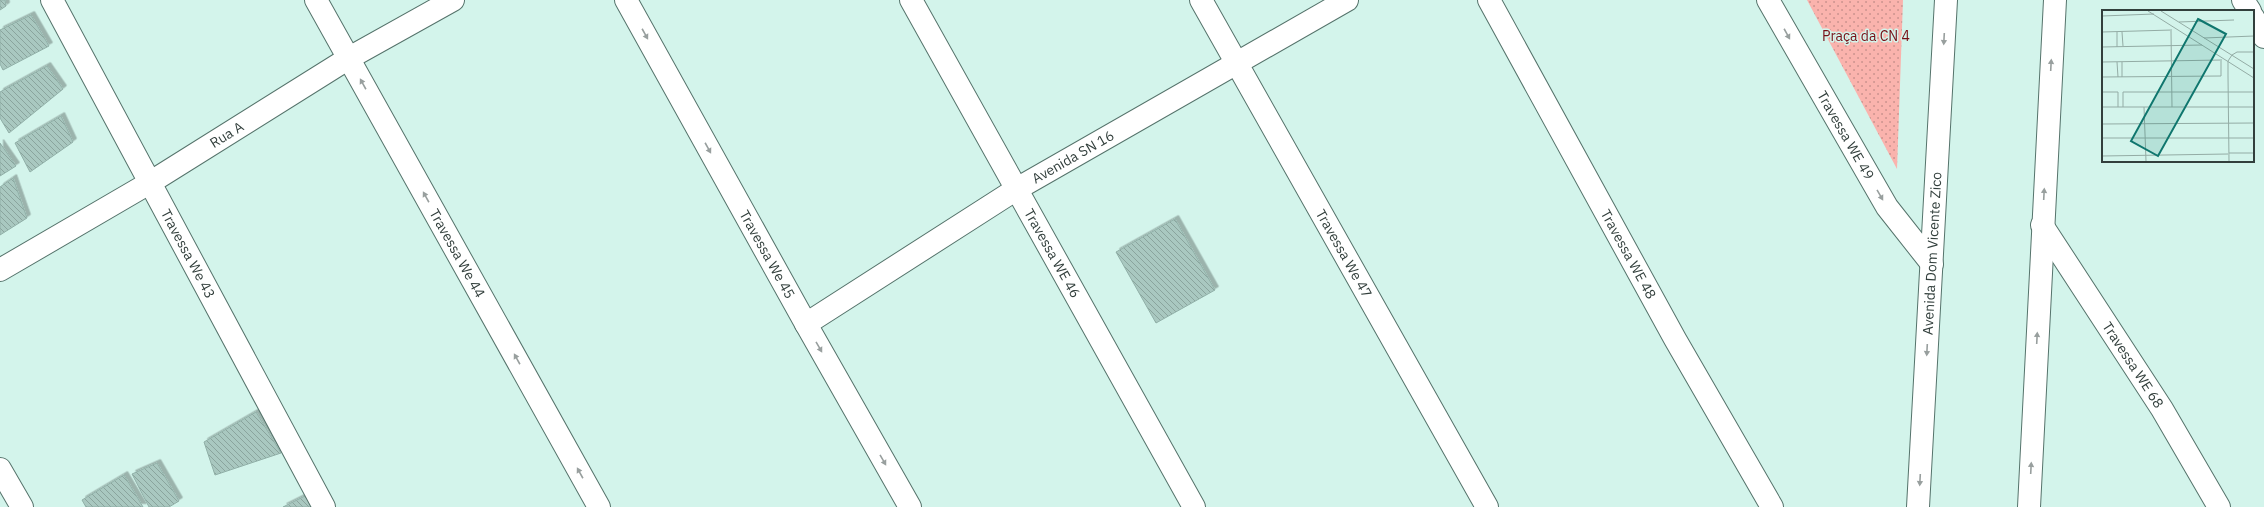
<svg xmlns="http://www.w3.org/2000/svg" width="2264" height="507" viewBox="0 0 2264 507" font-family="'IBM Plex Sans',sans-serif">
	<defs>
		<pattern id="green-dots" width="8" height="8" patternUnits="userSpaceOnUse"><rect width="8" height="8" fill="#fab3ad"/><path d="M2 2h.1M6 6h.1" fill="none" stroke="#cb938e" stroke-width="1.8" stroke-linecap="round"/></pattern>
		<pattern id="building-back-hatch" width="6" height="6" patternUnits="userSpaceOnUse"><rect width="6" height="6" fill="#a9c8c0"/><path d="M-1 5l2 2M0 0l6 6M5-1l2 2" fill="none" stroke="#8aa49d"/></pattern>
		<filter id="shadow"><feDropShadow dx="3.5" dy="-3.5" stdDeviation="0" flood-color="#0004"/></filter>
	</defs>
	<rect width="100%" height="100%" fill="#d3f4eb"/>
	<path fill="url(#green-dots)" d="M 1807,0 L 1903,0 L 1897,169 Z"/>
	<path fill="url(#building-back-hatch)" stroke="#91b0a8" filter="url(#shadow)" d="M 0,0 L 5,0 L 6,6 L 0,10 Z
		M 31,15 L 49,46 L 3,70 L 0,64 L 0,30 Z
		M 47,66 L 63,89 L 9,133 L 0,118 L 0,92 Z
		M 61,116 L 73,142 L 30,172 L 15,143 Z
		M 0,143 L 16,166 L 0,176 Z
		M 13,178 L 27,218 L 0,235 L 0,187 Z
		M 1175,219 L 1215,290 L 1156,323 L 1116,252 Z
		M 256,412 L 281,453 L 215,475 L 204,442 Z
		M 157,463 L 179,501 L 169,507 L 149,507 L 132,474 Z
		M 124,475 L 143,507 L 86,507 L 82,500 Z
		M 309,494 L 315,507 L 283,507 Z"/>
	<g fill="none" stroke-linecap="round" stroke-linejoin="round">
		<defs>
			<g id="minor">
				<path id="s1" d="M 52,0 L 324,507"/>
				<path id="s2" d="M 316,0 L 599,507"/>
				<path id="s3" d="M 626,0 L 806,324 L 910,507"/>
				<path id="s4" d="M 911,0 L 1194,507"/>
				<path id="s5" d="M 1201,0 L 1487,507"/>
				<path id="s6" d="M 1489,0 L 1675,339 L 1772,507"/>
				<path id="s7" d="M 1768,0 L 1887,207 L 1932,264"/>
				<path d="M 2243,0 L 2250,11"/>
				<path d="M 2253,17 L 2264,37"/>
				<path id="s8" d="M 2042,225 L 2162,409 L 2219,507"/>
				<path id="s9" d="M 0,270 L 151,182 L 349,58 L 453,0"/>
				<path id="s10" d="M 806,324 L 1015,190 L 1347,0"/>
				<path d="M 0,469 L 22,507"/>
			</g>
			<g id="major">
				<path id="s11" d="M 1918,507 L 1946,0"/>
				<path d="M 2029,507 L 2055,0"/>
			</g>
		</defs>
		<use href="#minor" stroke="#55736b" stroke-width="24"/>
		<use href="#major" stroke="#55736b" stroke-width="24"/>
		<use href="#minor" stroke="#fff" stroke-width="22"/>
		<use href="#major" stroke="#fff" stroke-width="22"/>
	</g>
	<defs><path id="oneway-solid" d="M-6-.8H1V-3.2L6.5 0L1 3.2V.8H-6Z"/></defs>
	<g fill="#989f9e">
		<use href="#oneway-solid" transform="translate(645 34) rotate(61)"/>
		<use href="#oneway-solid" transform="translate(1787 34) rotate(61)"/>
		<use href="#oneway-solid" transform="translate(1944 39) rotate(93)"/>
		<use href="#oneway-solid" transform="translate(2051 65) rotate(-87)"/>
		<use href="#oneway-solid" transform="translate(363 84) rotate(-119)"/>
		<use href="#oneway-solid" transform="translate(708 148) rotate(61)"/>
		<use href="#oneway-solid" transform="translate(2044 194) rotate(-87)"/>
		<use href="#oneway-solid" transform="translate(1880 195) rotate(60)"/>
		<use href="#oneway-solid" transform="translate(426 197) rotate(-119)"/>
		<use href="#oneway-solid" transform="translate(2037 338) rotate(-87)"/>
		<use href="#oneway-solid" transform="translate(819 347) rotate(60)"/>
		<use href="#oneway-solid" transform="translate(1927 350) rotate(93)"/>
		<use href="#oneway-solid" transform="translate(517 359) rotate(-119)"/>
		<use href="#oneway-solid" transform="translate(883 460) rotate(60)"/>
		<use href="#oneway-solid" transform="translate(2031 468) rotate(-87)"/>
		<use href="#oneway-solid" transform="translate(580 473) rotate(-119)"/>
		<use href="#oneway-solid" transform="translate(1920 480) rotate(93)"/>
	</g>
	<g text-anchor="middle" stroke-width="3" stroke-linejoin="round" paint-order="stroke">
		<g font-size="14" fill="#770d15" stroke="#d3f4eb">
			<text x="1866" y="41">Praça da CN 4</text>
		</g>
		<g font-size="14" fill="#323f3c" stroke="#d3f4eb">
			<text dy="5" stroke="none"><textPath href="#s9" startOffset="264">Rua A</textPath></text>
			<text dy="5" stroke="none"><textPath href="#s7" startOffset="156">Travessa WE 49</textPath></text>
			<text dy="5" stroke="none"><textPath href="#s10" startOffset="315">Avenida SN 16</textPath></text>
			<text dy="5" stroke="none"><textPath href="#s1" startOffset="288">Travessa We 43</textPath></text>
			<text dy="5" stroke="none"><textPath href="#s2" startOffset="290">Travessa We 44</textPath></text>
			<text dy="5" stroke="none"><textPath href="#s5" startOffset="291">Travessa We 47</textPath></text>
			<text dy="5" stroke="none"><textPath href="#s3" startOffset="291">Travessa We 45</textPath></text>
			<text dy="5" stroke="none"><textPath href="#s4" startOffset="290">Travessa WE 46</textPath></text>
			<text dy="5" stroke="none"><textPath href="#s6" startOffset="290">Travessa WE 48</textPath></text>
			<text dy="5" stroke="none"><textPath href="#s11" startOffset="254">Avenida Dom Vicente Zico</textPath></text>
			<text dy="5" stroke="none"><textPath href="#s8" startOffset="167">Travessa WE 68</textPath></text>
		</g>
	</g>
	<g transform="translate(2102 10)">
		<rect width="152" height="152" fill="#d3f4eb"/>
		<path fill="none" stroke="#93aca5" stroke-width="1" d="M 46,1 L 152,68M 59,1 L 152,59M 0,6 L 52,4M 77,12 L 132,10M 69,21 L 70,97M 0,22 L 70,20M 15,22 L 15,37M 20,22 L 21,36M 102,28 L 152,26M 0,37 L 100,35M 130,45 L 135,42 L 152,42M 0,52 L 120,50M 15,52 L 16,67M 20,52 L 20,67M 0,67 L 119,66 L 119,51M 0,82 L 16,82 L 16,97M 0,97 L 152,97M 21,97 L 21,82 L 152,82M 42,97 L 44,151M 0,114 L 152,113M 0,128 L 152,128M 127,143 L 152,143M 0,146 L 126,144M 127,151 L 126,66 L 126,51 L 130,45"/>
		<path fill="#0f766e" fill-opacity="0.15" stroke="#0f766e" stroke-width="2" d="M 96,9 L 124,24 L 56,146 L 29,131 Z"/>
		<rect width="152" height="152" fill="none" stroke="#323f3c" stroke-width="2"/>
	</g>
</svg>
